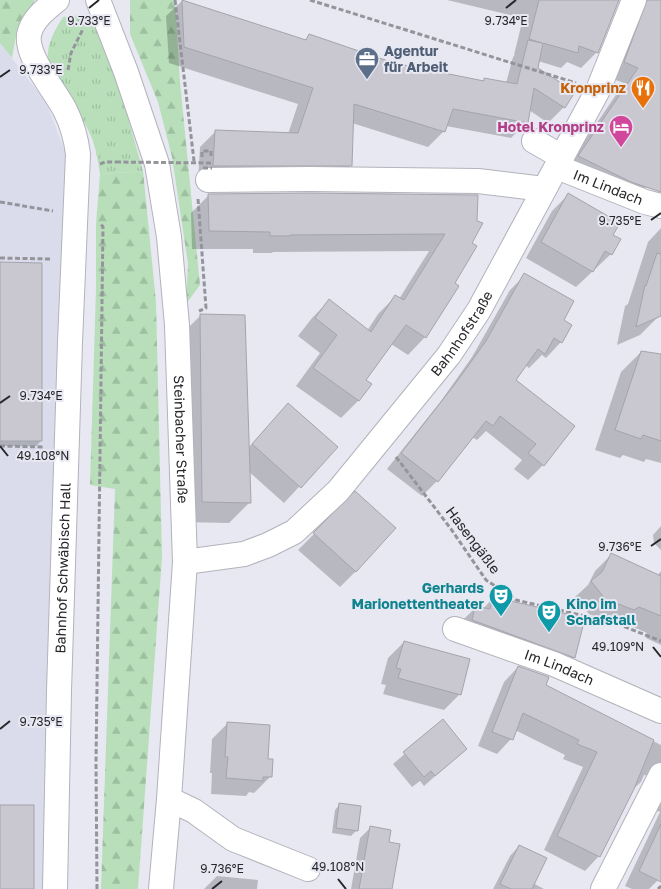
<svg xmlns="http://www.w3.org/2000/svg" width="661" height="889" viewBox="0 0 661 889" font-family="'Golos Text',sans-serif">
	<defs>
		<pattern id="grass-tufts" width="24" height="20" patternUnits="userSpaceOnUse" patternTransform="scale(1.25)"><rect width="24" height="20" fill="#b8dfba"/><path d="M3 7l-1-3M5 7V3M7 7l1-3M15 17l-1-3M17 17v-4M19 17l1-3" fill="none" stroke="#9ebfa0"/></pattern>
		<pattern id="forest-firs" width="22" height="20" patternUnits="userSpaceOnUse" patternTransform="scale(1.25)"><rect width="22" height="20" fill="#b8dfba"/><path d="M5 1l3.5 6h-7zM16 11l3.5 6h-7z" fill="#9ebfa0"/></pattern>
	</defs>
	<rect width="100%" height="100%" fill="#e7e8f1"/>
	<path fill="#dadcec" d="M 0,43 L 46,102 L 68,159 L 54,889 L 0,889 Z"/>
	<path fill="url(#grass-tufts)" d="M 81,15 L 96,29 L 121,93 L 143,171 L 100,174 C 98,161 96,148 91,136 C 83,114 45,74 48,52 C 49,39 57,27 63,17 Z"/>
	<path fill="url(#forest-firs)" d="M 0,0 L 35,0 L 17,30 L 12,58 L 0,43 Z
		M 130,0 L 175,0 L 180,82 L 200,285 L 186,304 L 188,264 L 172,157 L 158,102 L 130,34 Z
		M 143,171 L 156,302 L 162,557 L 138,889 L 101,889 L 115,489 L 90,485 L 96,289 L 96,224 L 100,174 Z"/>
	<path fill="#0003" d="M 447,0 L 616,0 L 597,52 L 581,68 L 567,62 L 561,68 L 538,61 L 537,68 L 564,107 L 548,123 L 529,110 L 527,122 L 511,138 L 446,126 L 444,131 L 428,147 L 352,123 L 351,165 L 335,181 L 198,181 L 200,147 L 216,131 L 288,134 L 298,104 L 169,63 L 166,16 L 182,1 L 304,41 L 309,36 L 393,64 L 482,82 L 485,79 L 506,83 L 513,57 L 515,55 L 514,55 L 523,18 Z
		M 650,0 L 661,0 L 661,156 L 646,187 L 631,202 L 564,171 L 624,83 L 610,78 L 633,17 Z
		M 209,195 L 476,196 L 470,244 L 453,284 L 425,337 L 408,355 L 391,344 L 364,381 L 370,385 L 358,401 L 341,418 L 296,386 L 320,353 L 298,336 L 312,318 L 329,301 L 367,331 L 378,314 L 396,296 L 399,299 L 429,251 L 273,252 L 272,253 L 253,253 L 253,249 L 192,249 L 191,213 Z
		M 568,195 L 612,235 L 611,254 L 576,287 L 526,258 L 552,211 Z
		M 661,228 L 661,309 L 660,315 L 640,335 L 617,345 L 625,306 L 628,304 L 648,242 Z
		M 0,263 L 41,441 L 36,446 L 0,446 Z
		M 525,275 L 562,321 L 570,326 L 561,342 L 546,358 L 542,355 L 529,368 L 525,365 L 514,381 L 543,465 L 528,480 L 514,469 L 522,460 L 486,431 L 477,440 L 472,437 L 437,481 L 422,496 L 387,469 L 441,401 L 472,357 L 510,290 Z
		M 200,316 L 248,448 L 288,405 L 336,447 L 284,503 L 248,471 L 249,503 L 229,523 L 182,522 L 180,336 Z
		M 641,352 L 661,355 L 661,463 L 646,459 L 644,462 L 623,455 L 620,458 L 595,450 L 621,372 Z
		M 355,493 L 356,571 L 340,587 L 298,550 Z
		M 661,526 L 661,550 L 654,543 L 653,535 Z
		M 611,555 L 657,576 L 661,571 L 661,645 L 646,638 L 647,633 L 622,622 L 618,626 L 589,614 L 575,597 L 588,585 L 595,571 Z
		M 493,598 L 574,657 L 558,673 L 460,623 L 476,607 L 483,609 Z
		M 404,642 L 460,694 L 444,710 L 383,694 L 386,685 L 381,684 L 388,658 Z
		M 518,667 L 544,685 L 661,745 L 661,874 L 658,880 L 649,889 L 632,889 L 625,886 L 660,812 L 653,809 L 652,777 L 644,775 L 641,782 L 631,791 L 599,856 L 585,871 L 544,850 L 583,767 L 563,759 L 565,755 L 515,730 L 511,739 L 497,754 L 478,746 L 504,682 Z
		M 443,721 L 466,749 L 424,786 L 420,781 L 412,787 L 393,764 Z
		M 228,723 L 266,760 L 270,777 L 254,793 L 249,792 L 246,796 L 211,794 L 212,773 L 210,773 L 212,739 Z
		M 340,804 L 357,830 L 351,836 L 332,833 L 335,810 Z
		M 370,828 L 388,843 L 390,889 L 351,889 L 360,838 Z
		M 519,846 L 533,883 L 544,889 L 493,889 L 510,856 Z
		M 217,876 L 258,880 L 257,889 L 204,889 Z"/>
	<path fill="#c9c7cf" stroke="#a5a3ab" d="M 182,0 L 306,40 L 309,34 L 394,63 L 484,81 L 484,78 L 517,84 L 528,40 L 542,43 L 529,39 L 539,0 L 619,0 L 598,53 L 579,46 L 578,53 L 543,43 L 538,68 L 575,92 L 565,108 L 534,88 L 528,123 L 453,109 L 445,132 L 354,104 L 352,166 L 213,166 L 215,130 L 298,133 L 313,88 L 184,47 Z
		M 647,0 L 661,0 L 661,192 L 631,182 L 578,156 L 638,68 L 624,62 Z
		M 310,193 L 478,195 L 477,221 L 483,223 L 472,243 L 477,246 L 455,283 L 459,286 L 426,338 L 406,325 L 366,380 L 372,384 L 359,401 L 313,368 L 337,335 L 315,318 L 329,299 L 371,332 L 395,295 L 404,300 L 445,234 L 290,235 L 290,236 L 270,236 L 270,232 L 209,231 L 208,194 Z
		M 568,193 L 620,223 L 613,235 L 621,239 L 612,255 L 605,251 L 593,272 L 541,242 Z
		M 657,253 L 661,254 L 661,316 L 636,327 L 645,285 L 646,286 Z
		M 0,262 L 42,263 L 42,441 L 0,441 Z
		M 524,273 L 574,301 L 564,320 L 572,325 L 562,343 L 554,338 L 545,354 L 538,349 L 516,380 L 575,426 L 544,466 L 528,453 L 536,444 L 500,416 L 493,426 L 486,421 L 438,482 L 401,453 L 455,384 L 486,341 Z
		M 200,314 L 245,315 L 251,503 L 202,502 Z
		M 641,351 L 661,354 L 661,441 L 643,435 L 641,439 L 615,430 Z
		M 288,403 L 338,447 L 301,488 L 252,444 Z
		M 355,491 L 396,528 L 356,572 L 313,533 Z
		M 611,553 L 661,576 L 661,616 L 639,607 L 634,610 L 605,599 L 591,581 L 602,572 Z
		M 493,597 L 585,618 L 575,658 L 472,620 L 475,606 L 490,609 Z
		M 404,641 L 470,659 L 461,695 L 398,678 L 401,669 L 396,668 Z
		M 518,666 L 549,677 L 546,685 L 654,740 L 634,789 L 600,857 L 557,836 L 597,752 L 577,744 L 579,740 L 523,713 L 513,740 L 492,732 Z
		M 443,719 L 467,749 L 435,776 L 431,771 L 424,777 L 403,752 Z
		M 227,722 L 270,725 L 268,759 L 273,759 L 272,777 L 263,777 L 263,781 L 226,778 L 228,757 L 225,757 Z
		M 339,803 L 361,806 L 358,831 L 336,828 Z
		M 0,805 L 34,805 L 34,889 L 0,889 Z
		M 661,824 L 661,882 L 639,871 Z
		M 370,826 L 391,830 L 389,842 L 400,844 L 392,889 L 359,889 Z
		M 519,845 L 547,858 L 532,889 L 511,889 L 500,884 Z"/>
	<g fill="none" stroke-linecap="round" stroke-linejoin="round">
		<defs>
			<g id="minor">
				<path id="s1" d="M 98,0 L 126,72 L 157,164 L 169,237 L 177,325 L 185,562 L 169,799 L 161,889"/>
				<path d="M 534,141 L 562,157"/>
				<path id="s2" d="M 557,167 L 645,202 L 661,206"/>
				<path d="M 208,180 L 310,179 L 478,181 L 544,189"/>
				<path id="s3" d="M 185,562 L 244,554 L 268,545 L 294,532 L 338,491 L 449,355 L 479,310 L 598,90 L 634,0"/>
				<path id="s4" d="M 455,629 L 554,664 L 661,711"/>
				<path d="M 169,799 L 194,811 L 233,839 L 308,869"/>
				<path id="s5" d="M 55,889 L 59,691 L 70,342 L 78,154 C 76,138 72,124 65,110 C 55,90 22,53 30,31 C 34,18 46,9 57,0"/>
				<path d="M 603,889 L 661,775"/>
			</g>
		</defs>
		<use href="#minor" stroke="#b2b3bb" stroke-width="26"/>
		<path stroke="#94949b" stroke-width="3" stroke-dasharray="5 2.5" stroke-linecap="butt" d="M 175,0 L 194,161
			M 310,0 L 576,83
			M 68,70 L 71,53 L 83,29
			M 202,157 L 202,151 L 211,151 L 211,157
			M 100,164 L 105,162 L 116,162
			M 198,199 L 206,308 L 199,311
			M 0,202 L 53,211
			M 0,258 L 51,259
			M 0,446 L 44,447
			M 396,457 L 451,529 L 486,580 L 516,600 L 615,623 L 661,641
			M 97,889 L 96,762 L 103,227 L 100,223
			M 658,889 L 661,886"/>
		<use href="#minor" stroke="#fff" stroke-width="24"/>
		<path stroke="#94949b" stroke-width="3" stroke-dasharray="5 2.5" stroke-linecap="butt" d="M 116,162 L 211,163
			M 203,168 L 212,168"/>
	</g>
	<path fill="none" stroke="#27272b" stroke-width="2" d="M 89,8 L 99,0M 506,8 L 516,0M 0,77 L 10,70M 651,220 L 661,213M 0,403 L 10,396M 0,446 L 8,456M 651,546 L 661,539M 653,647 L 661,657M 0,729 L 10,721M 338,879 L 346,889M 212,889 L 222,881"/>
	<defs>
		<symbol id="office-pin" viewBox="-11 -11 22 30"><path d="M0 17L-7.5 6A9.5 9.5 0 1 1 7.5 6Z" fill="#5c6f8a" stroke="#e7e8f1"/><path d="M-6-3h4V-5.5h4V-3h4V5H-6ZM-1-4.5V-3h2v-1.5ZM-6 0V1H6V0Z" fill="#fff"/></symbol>
		<symbol id="restaurant-pin" viewBox="-11 -11 22 30"><path d="M0 17L-7.5 6A9.5 9.5 0 1 1 7.5 6Z" fill="#e8710a" stroke="#e7e8f1"/><path d="M-5-6h1v4h1v-4h1v4h1v-4h1v5L-1.5 .5V6h-2V.5L-5-1ZM5-6V6H3V1.5H1.5Q1.5-4 5-6Z" fill="#fff"/></symbol>
		<symbol id="hotel-pin" viewBox="-11 -11 22 30"><path d="M0 17L-7.5 6A9.5 9.5 0 1 1 7.5 6Z" fill="#d1479c" stroke="#e7e8f1"/><path d="M-6-4.5h1.5V1H6V5H4.5V3h-9V5H-6ZM-4 0a1.8 1.8 0 1 1 3.6 0ZM.5 0V-2.5h3Q6-2.5 6 0Z" fill="#fff"/></symbol>
		<symbol id="theatre-pin" viewBox="-11 -11 22 30"><path d="M0 17L-7.5 6A9.5 9.5 0 1 1 7.5 6Z" fill="#0f9aa8" stroke="#e7e8f1"/><path d="M-5-5.5Q0-4 5-5.5V0Q5 5 0 6Q-5 5-5 0ZM-3.3-2.5H-1v1.5H-3.3ZM1-2.5H3.3v1.5H1ZM-2.8 1Q0 5.5 2.8 1Z" fill="#fff"/></symbol>
	</defs>
	<g fill-rule="evenodd">
		<use href="#office-pin" x="353" y="45" width="28" height="38"/>
		<use href="#restaurant-pin" x="629" y="74" width="28" height="38"/>
		<use href="#hotel-pin" x="607" y="113" width="28" height="38"/>
		<use href="#theatre-pin" x="487" y="582" width="28" height="38"/>
		<use href="#theatre-pin" x="535" y="598" width="28" height="38"/>
	</g>
	<g text-anchor="middle" stroke-width="4" stroke-linejoin="round" paint-order="stroke">
		<g font-size="14" font-weight="bold" fill="#4e5e75" stroke="#e7e8f1" text-anchor="start">
			<text x="384" y="56">Agentur<tspan x="384" dy="16">für Arbeit</tspan></text>
		</g>
		<g font-size="14" font-weight="bold" fill="#c56008" stroke="#e7e8f1" text-anchor="end">
			<text x="626" y="93">Kronprinz</text>
		</g>
		<g font-size="14" font-weight="bold" fill="#b23c85" stroke="#e7e8f1" text-anchor="end">
			<text x="604" y="132">Hotel Kronprinz</text>
		</g>
		<g font-size="14" fill="#27272b" stroke="#e7e8f1">
			<text dy="5" stroke="none"><textPath href="#s2" startOffset="55">Im Lindach</textPath></text>
			<text dy="5" stroke="none"><textPath href="#s3" startOffset="375">Bahnhofstraße</textPath></text>
			<text dy="5" stroke="none"><textPath href="#s1" startOffset="451">Steinbacher Straße</textPath></text>
			<text transform="translate(473 540) rotate(53)" y="5">Hasengäßle</text>
			<text dy="5" stroke="none"><textPath href="#s5" startOffset="321">Bahnhof Schwäbisch Hall</textPath></text>
			<text dy="5" stroke="none"><textPath href="#s4" startOffset="111">Im Lindach</textPath></text>
		</g>
		<g font-size="14" font-weight="bold" fill="#0d838f" stroke="#e7e8f1" text-anchor="end">
			<text x="484" y="593">Gerhards<tspan x="484" dy="16">Marionettentheater</tspan></text>
			<text x="566" y="609" text-anchor="start">Kino im<tspan x="566" dy="16">Schafstall</tspan></text>
		</g>
	</g>
	<g font-size="12" text-anchor="middle" fill="#27272b" stroke="#e7e8f1" stroke-width="4" stroke-linejoin="round" paint-order="stroke">
		<text x="89" y="25">9.733°E</text>
		<text x="506" y="25">9.734°E</text>
		<text x="41" y="74">9.733°E</text>
		<text x="620" y="225">9.735°E</text>
		<text x="41" y="400">9.734°E</text>
		<text x="43" y="460">49.108°N</text>
		<text x="620" y="551">9.736°E</text>
		<text x="618" y="651">49.109°N</text>
		<text x="41" y="726">9.735°E</text>
		<text x="338" y="871">49.108°N</text>
		<text x="222" y="873">9.736°E</text>
	</g>
</svg>
